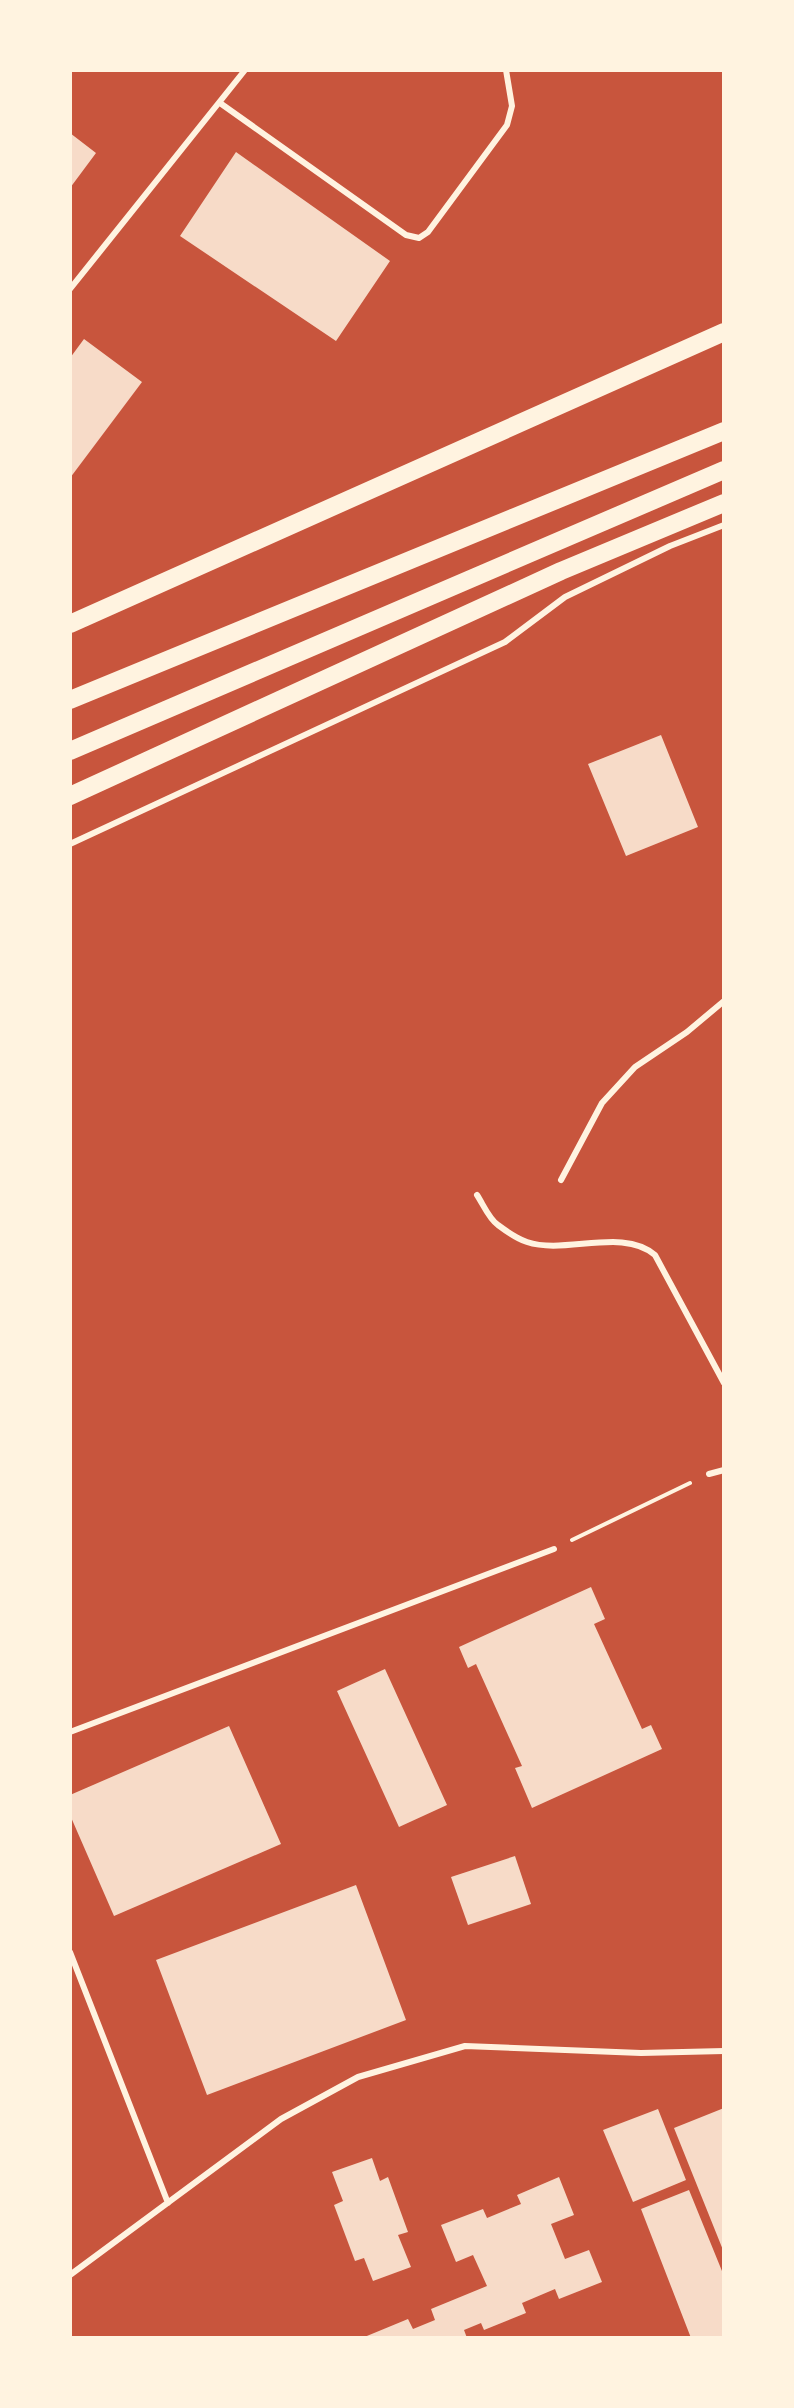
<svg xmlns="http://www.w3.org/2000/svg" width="794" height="2408" viewBox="0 0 794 2408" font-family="'Work Sans',sans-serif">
	<rect width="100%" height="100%" fill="#c8553d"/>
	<path fill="#f7dbc8" d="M 70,133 L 96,153 L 70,188 Z
		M 236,152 L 390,261 L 336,341 L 180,236 Z
		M 84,339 L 142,382 L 70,478 L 70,358 Z
		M 661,735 L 698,827 L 626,856 L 588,764 Z
		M 591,1587 L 605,1619 L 594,1624 L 642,1729 L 651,1725 L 662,1749 L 532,1808 L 515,1768 L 522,1766 L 476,1664 L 468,1668 L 459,1647 Z
		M 385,1669 L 447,1805 L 399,1827 L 337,1691 Z
		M 229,1726 L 281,1844 L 114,1916 L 70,1815 L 70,1795 Z
		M 515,1856 L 531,1904 L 468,1925 L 451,1877 Z
		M 356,1885 L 406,2020 L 207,2095 L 156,1960 Z
		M 724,2108 L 724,2250 L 723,2250 L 674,2128 Z
		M 658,2109 L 686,2180 L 633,2202 L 603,2130 Z
		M 372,2158 L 380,2181 L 388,2177 L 408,2232 L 398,2235 L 411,2267 L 373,2281 L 364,2258 L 355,2261 L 334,2205 L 343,2201 L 332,2172 Z
		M 559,2177 L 574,2215 L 551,2224 L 565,2259 L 589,2250 L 602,2282 L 559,2299 L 555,2289 L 522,2303 L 526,2313 L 484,2330 L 481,2323 L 464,2330 L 467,2338 L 362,2338 L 408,2319 L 413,2329 L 435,2320 L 431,2309 L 487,2286 L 473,2255 L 456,2262 L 441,2225 L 483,2209 L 487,2218 L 521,2204 L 517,2195 Z
		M 689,2190 L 724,2276 L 724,2338 L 691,2338 L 641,2209 Z"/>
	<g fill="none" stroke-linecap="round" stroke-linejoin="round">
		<path stroke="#fff3e0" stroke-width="4" d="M 572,1540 L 690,1483"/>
		<path stroke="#fff3e0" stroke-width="6" d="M 220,103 L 406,235 L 419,238 L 428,232 L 507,125 L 512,106 L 506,70
			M 70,289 L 245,70
			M 70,844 L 505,642 L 565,597 L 670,546 L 724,525
			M 561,1180 L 602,1103 L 635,1067 L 687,1032 L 724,1001
			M 477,1195 C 483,1204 489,1219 498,1225 C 506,1231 518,1239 527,1242 C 565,1255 623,1227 655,1255 L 724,1383
			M 709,1474 L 724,1470
			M 70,1732 L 554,1549
			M 70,1952 L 168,2203
			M 70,2275 L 281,2119 L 358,2077 L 465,2046 L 641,2053 L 724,2051"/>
		<path stroke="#fff3e0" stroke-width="18" d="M 70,624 L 724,332
			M 70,700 L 724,431
			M 70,751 L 724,470
			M 70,796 L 561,571 L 724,503"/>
	</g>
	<rect width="794" height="2408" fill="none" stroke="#fff3e0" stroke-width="144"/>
</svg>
